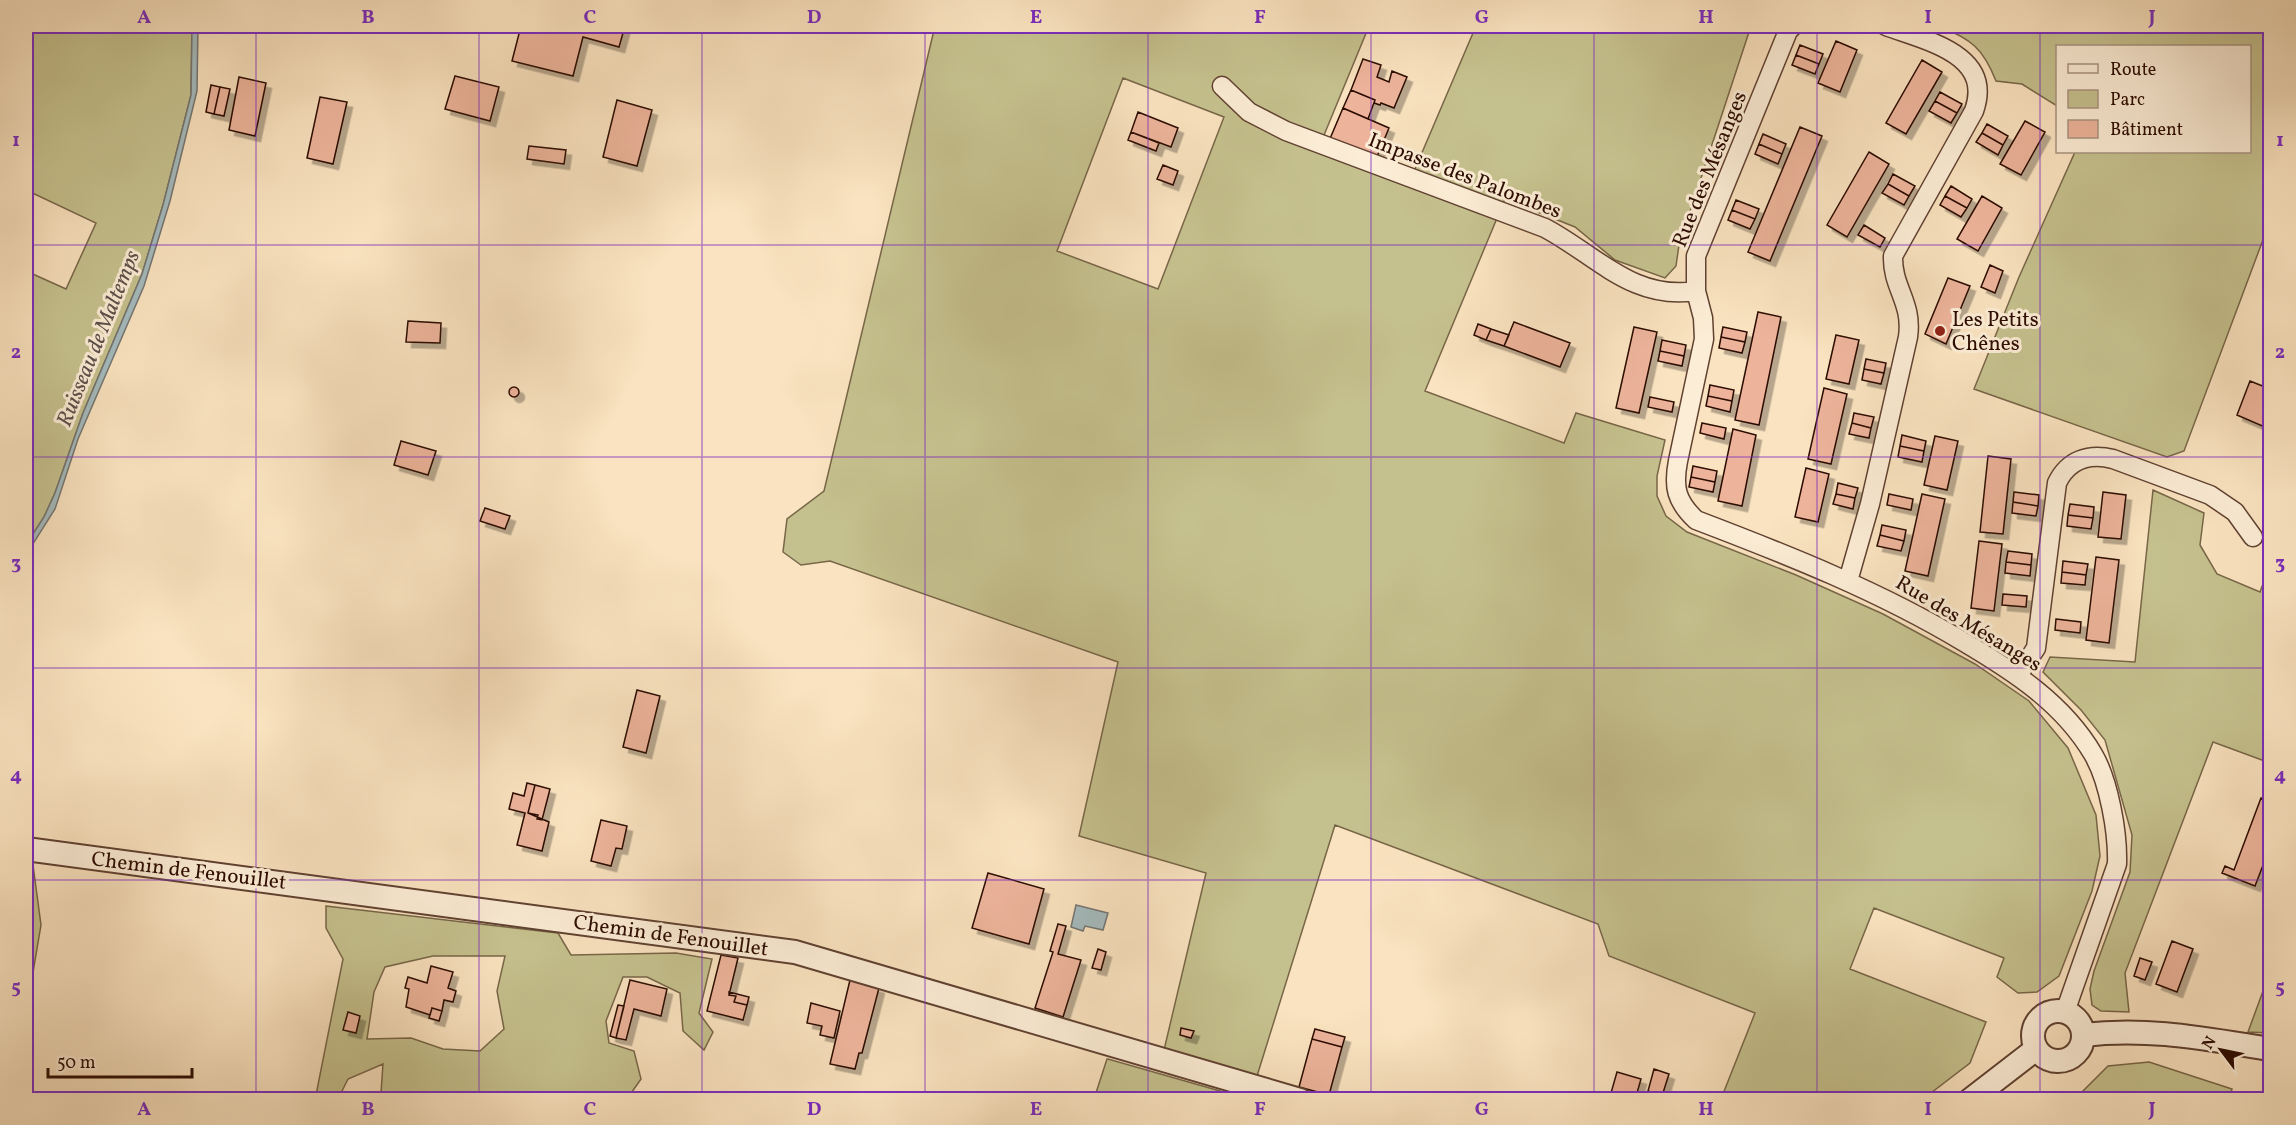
<svg xmlns="http://www.w3.org/2000/svg" width="2296" height="1125" viewBox="0 0 2296 1125" font-family="Vollkorn,serif">
	<defs>
		<filter id="shadow"><feDropShadow dx="5.5" dy="5.5" stdDeviation="0" flood-color="#0004"/></filter>
	</defs>
	<rect width="100%" height="100%" fill="#fae3c0"/>
	<filter id="stains"><feTurbulence type="fractalNoise" baseFrequency=".00333" numOctaves="4"/><feColorMatrix values="0 0 0 0 .2 0 0 0 0 .09 0 0 0 0 .02 0 0 0 .5 -.17"/></filter>
	<radialGradient id="worn" r=".72"><stop offset=".6" stop-color="#630" stop-opacity="0"/><stop offset="1" stop-color="#630" stop-opacity=".3"/></radialGradient>
	<path fill="#c5c18e" stroke="#786648" stroke-width="1.5" fill-rule="evenodd" d="M 26,26 L 192,26 L 191,95 L 163,205 L 142,274 L 83,413 L 55,493 L 44,517 L 26,545 L 26,271 L 66,289 L 96,223 L 26,190 Z
		M 935,26 L 1369,26 L 1322,140 L 1412,176 L 1476,26 L 1751,26 L 1679,245 L 1676,266 L 1665,278 L 1615,260 L 1575,227 L 1505,199 L 1425,391 L 1564,443 L 1576,413 L 1665,440 L 1657,476 L 1657,496 L 1666,516 L 1687,532 L 1796,575 L 1883,614 L 1975,664 L 2029,701 L 2068,748 L 2096,815 L 2100,856 L 2092,891 L 2059,976 L 2037,992 L 2018,993 L 1997,977 L 2004,958 L 1874,908 L 1850,969 L 1986,1022 L 1970,1063 L 1923,1099 L 1721,1099 L 1755,1013 L 1609,956 L 1598,924 L 1335,825 L 1257,1076 L 1164,1050 L 1206,873 L 1079,836 L 1118,662 L 830,561 L 801,565 L 783,552 L 787,519 L 824,491 ZM 1123,78 L 1224,117 L 1158,289 L 1057,251 Z
		M 1939,26 L 2270,26 L 2270,221 L 2184,451 L 2167,457 L 1974,389 L 2019,277 L 2075,152 L 2250,152 L 2250,46 L 2058,46 L 2057,106 L 2022,84 L 1996,81 C 1983,48 1971,39 1939,26 Z
		M 2153,490 L 2204,513 L 2200,545 L 2217,574 L 2260,592 L 2270,565 L 2270,763 L 2213,742 L 2125,973 L 2129,1012 L 2101,1011 L 2092,1005 L 2090,989 L 2094,971 L 2130,872 L 2132,835 L 2105,740 L 2081,710 L 2043,672 L 2050,657 L 2135,662 Z
		M 26,863 L 33,865 L 41,925 L 26,1014 Z
		M 326,906 L 558,933 L 571,955 L 676,953 L 712,959 L 699,1013 L 713,1032 L 704,1050 L 683,1031 L 680,993 L 647,977 L 623,977 L 606,1021 L 609,1043 L 634,1051 L 641,1079 L 627,1099 L 457,1099 L 381,1093 L 383,1064 L 348,1079 L 338,1099 L 315,1100 L 343,959 L 326,928 ZM 433,956 L 505,956 L 497,991 L 504,1029 L 480,1051 L 443,1049 L 411,1038 L 367,1039 L 374,992 L 385,967 Z
		M 2270,972 L 2270,1033 L 2248,1032 Z
		M 1107,1059 L 1108,1059 L 1248,1099 L 1094,1099 Z
		M 2149,1062 L 2232,1089 L 2229,1099 L 2075,1099 L 2108,1066 Z"/>
	<path fill="#a4bbbe" stroke="#747572" stroke-width="1.5" d="M 192,26 L 198,26 L 197,91 L 170,201 L 144,286 L 78,439 L 55,509 L 26,555 L 26,545 L 44,517 L 55,493 L 83,413 L 142,274 L 163,205 L 191,95 Z
		M 1076,905 L 1108,913 L 1103,930 L 1085,926 L 1083,931 L 1071,927 Z"/>
	<path fill="#edb49b" stroke="#2c0b01" stroke-width="1.5" filter="url(#shadow)" d="M 521,26 L 625,26 L 619,47 L 583,37 L 573,76 L 512,61 Z
		M 1836,41 L 1857,50 L 1840,92 L 1818,83 Z
		M 1800,45 L 1823,54 L 1819,64 L 1796,55 Z
		M 1796,55 L 1819,64 L 1815,74 L 1792,65 Z
		M 1363,59 L 1381,65 L 1377,77 L 1389,82 L 1392,71 L 1407,77 L 1394,108 L 1381,103 L 1380,105 L 1374,103 L 1375,100 L 1351,90 Z
		M 1922,60 L 1942,72 L 1906,134 L 1886,123 Z
		M 455,76 L 499,87 L 490,121 L 445,109 Z
		M 239,77 L 266,83 L 255,136 L 229,130 Z
		M 211,85 L 220,87 L 214,114 L 206,112 Z
		M 220,87 L 230,89 L 224,116 L 214,114 Z
		M 1351,90 L 1375,100 L 1368,119 L 1343,108 Z
		M 1940,92 L 1962,104 L 1957,113 L 1935,101 Z
		M 320,97 L 347,102 L 333,164 L 307,158 Z
		M 617,100 L 652,110 L 637,166 L 603,157 Z
		M 1935,101 L 1957,113 L 1951,123 L 1929,111 Z
		M 1343,108 L 1389,128 L 1376,159 L 1329,141 Z
		M 1138,112 L 1178,128 L 1171,147 L 1131,132 Z
		M 2025,121 L 2045,132 L 2021,175 L 2000,164 Z
		M 1987,124 L 2008,136 L 2003,145 L 1982,133 Z
		M 1800,127 L 1822,136 L 1770,261 L 1748,252 Z
		M 1131,132 L 1159,143 L 1156,151 L 1128,140 Z
		M 1982,133 L 2003,145 L 1998,155 L 1976,142 Z
		M 1763,134 L 1786,144 L 1782,154 L 1759,144 Z
		M 1759,144 L 1782,154 L 1778,164 L 1755,154 Z
		M 529,146 L 566,150 L 564,164 L 527,159 Z
		M 1869,152 L 1889,164 L 1847,237 L 1827,225 Z
		M 1163,165 L 1178,171 L 1173,185 L 1157,179 Z
		M 1893,174 L 1915,186 L 1909,196 L 1888,184 Z
		M 1888,184 L 1909,196 L 1904,205 L 1882,193 Z
		M 1951,186 L 1972,199 L 1967,208 L 1945,196 Z
		M 1945,196 L 1967,208 L 1961,217 L 1940,205 Z
		M 1982,196 L 2002,208 L 1978,251 L 1957,239 Z
		M 1736,200 L 1759,209 L 1755,219 L 1732,210 Z
		M 1732,210 L 1755,219 L 1750,229 L 1728,220 Z
		M 1864,225 L 1885,238 L 1880,247 L 1858,235 Z
		M 1990,265 L 2003,271 L 1995,293 L 1981,287 Z
		M 1948,278 L 1970,286 L 1946,344 L 1925,334 Z
		M 1758,312 L 1781,317 L 1759,425 L 1735,420 Z
		M 408,321 L 441,323 L 440,343 L 406,342 Z
		M 1514,322 L 1570,343 L 1560,367 L 1504,346 Z
		M 1478,324 L 1491,329 L 1486,340 L 1474,335 Z
		M 1634,327 L 1657,332 L 1639,413 L 1616,408 Z
		M 1723,327 L 1747,332 L 1745,342 L 1721,337 Z
		M 1491,329 L 1509,335 L 1504,346 L 1486,340 Z
		M 1836,335 L 1859,340 L 1849,384 L 1826,379 Z
		M 1721,337 L 1745,342 L 1742,353 L 1719,348 Z
		M 1662,340 L 1686,345 L 1684,356 L 1660,351 Z
		M 1660,351 L 1684,356 L 1682,366 L 1658,361 Z
		M 1866,359 L 1886,363 L 1884,373 L 1864,369 Z
		M 1864,369 L 1884,373 L 1881,384 L 1862,380 Z
		M 2250,381 L 2270,389 L 2265,409 L 2270,411 L 2267,428 L 2237,415 Z
		M 1710,385 L 1734,390 L 1732,401 L 1708,396 Z
		M509 392a5 5 0 1 1 10 0a5 5 0 1 1-10 0Z
		M 1824,388 L 1847,394 L 1831,464 L 1808,459 Z
		M 1708,396 L 1732,401 L 1730,412 L 1706,406 Z
		M 1650,397 L 1674,402 L 1672,412 L 1648,407 Z
		M 1854,413 L 1874,417 L 1871,428 L 1852,423 Z
		M 1702,423 L 1726,428 L 1724,439 L 1700,433 Z
		M 1852,423 L 1871,428 L 1869,438 L 1849,434 Z
		M 1733,429 L 1756,435 L 1742,506 L 1718,501 Z
		M 1902,435 L 1926,441 L 1924,451 L 1900,446 Z
		M 1935,436 L 1958,441 L 1947,490 L 1924,485 Z
		M 401,441 L 436,451 L 428,475 L 394,465 Z
		M 1900,446 L 1924,451 L 1922,462 L 1898,457 Z
		M 1988,456 L 2011,459 L 2003,534 L 1980,532 Z
		M 1693,466 L 1717,471 L 1715,482 L 1691,477 Z
		M 1806,468 L 1829,474 L 1818,522 L 1795,517 Z
		M 1691,477 L 1715,482 L 1713,492 L 1689,487 Z
		M 1838,483 L 1858,488 L 1855,498 L 1836,494 Z
		M 2014,492 L 2039,495 L 2038,506 L 2013,502 Z
		M 2103,492 L 2126,495 L 2121,539 L 2098,537 Z
		M 1836,494 L 1855,498 L 1853,509 L 1833,504 Z
		M 1889,494 L 1913,499 L 1911,510 L 1887,505 Z
		M 1922,494 L 1945,499 L 1928,576 L 1905,571 Z
		M 2013,502 L 2038,506 L 2036,516 L 2012,513 Z
		M 2070,504 L 2094,507 L 2093,518 L 2068,515 Z
		M 485,508 L 510,516 L 505,529 L 480,521 Z
		M 2068,515 L 2093,518 L 2091,529 L 2067,526 Z
		M 1882,525 L 1906,530 L 1904,541 L 1880,535 Z
		M 1880,535 L 1904,541 L 1901,551 L 1877,546 Z
		M 1979,541 L 2002,544 L 1994,611 L 1971,608 Z
		M 2008,551 L 2032,554 L 2031,565 L 2006,562 Z
		M 2096,557 L 2119,560 L 2109,643 L 2086,640 Z
		M 2063,561 L 2088,564 L 2086,575 L 2062,572 Z
		M 2006,562 L 2031,565 L 2030,576 L 2005,573 Z
		M 2062,572 L 2086,575 L 2085,585 L 2061,583 Z
		M 2003,594 L 2027,596 L 2026,607 L 2002,605 Z
		M 2056,619 L 2081,622 L 2080,633 L 2055,630 Z
		M 637,690 L 660,696 L 646,753 L 623,747 Z
		M 527,783 L 535,785 L 528,813 L 549,822 L 542,851 L 517,845 L 525,813 L 509,809 L 513,793 L 524,796 Z
		M 535,785 L 550,789 L 542,820 L 537,819 L 538,815 L 528,813 Z
		M 2261,798 L 2270,802 L 2270,847 L 2255,886 L 2222,873 L 2225,866 L 2234,870 Z
		M 601,820 L 627,826 L 622,849 L 616,848 L 611,866 L 591,861 Z
		M 988,873 L 1044,889 L 1029,944 L 972,928 Z
		M 1058,924 L 1066,926 L 1058,954 L 1081,960 L 1063,1017 L 1035,1008 L 1053,952 L 1050,951 Z
		M 2172,941 L 2193,949 L 2177,992 L 2156,984 Z
		M 1098,949 L 1106,952 L 1101,970 L 1092,968 Z
		M 721,955 L 738,958 L 729,995 L 736,996 L 734,1002 L 747,1005 L 743,1020 L 707,1011 Z
		M 2140,958 L 2152,962 L 2145,980 L 2134,976 Z
		M 431,966 L 453,972 L 448,988 L 456,991 L 453,1002 L 444,1000 L 442,1011 L 432,1008 L 430,1015 L 406,1007 L 409,989 L 405,988 L 408,977 L 427,983 Z
		M 630,980 L 667,989 L 661,1016 L 634,1009 L 626,1040 L 616,1038 Z
		M 850,980 L 879,988 L 862,1053 L 859,1053 L 855,1069 L 830,1064 Z
		M 729,992 L 749,997 L 747,1005 L 734,1002 L 736,996 L 729,995 Z
		M 811,1003 L 840,1011 L 834,1038 L 820,1035 L 822,1026 L 807,1023 Z
		M 618,1005 L 624,1006 L 616,1038 L 610,1036 Z
		M 432,1008 L 442,1011 L 439,1021 L 429,1018 Z
		M 348,1012 L 360,1016 L 356,1033 L 343,1030 Z
		M 1181,1028 L 1194,1031 L 1191,1038 L 1180,1035 Z
		M 1315,1029 L 1345,1037 L 1342,1047 L 1312,1039 Z
		M 1312,1039 L 1342,1047 L 1329,1095 L 1299,1087 Z
		M 1654,1069 L 1669,1074 L 1662,1096 L 1648,1091 Z
		M 1617,1072 L 1641,1079 L 1635,1100 L 1609,1100 Z"/>
	<g fill="none" stroke-linecap="round" stroke-linejoin="round">
		<defs>
			<path id="minor" d="M 1793,26 L 1788,31 L 1696,256 L 1696,291 L 1703,318 L 1704,339 L 1678,461 C 1673,487 1676,501 1696,520 C 1788,555 1879,591 1964,642 C 2013,671 2063,703 2093,754 C 2109,781 2118,833 2117,864 L 2065,1012
				M 1222,86 L 1249,112 L 1286,131 L 1545,228 C 1596,255 1633,301 1696,291
				M 1848,581 L 1870,504 L 1908,337 C 1913,302 1892,288 1893,256 L 1974,111 C 1994,54 1926,41 1886,26
				M 2019,674 L 2036,648 L 2057,483 C 2068,460 2089,453 2113,459 L 2210,495 L 2235,512 L 2253,537"/>
			<path id="tertiary" d="M 26,849 L 795,952 L 1300,1100
				M2033 1036a25 25 0 1 1 50 0a25 25 0 1 1-50 0Z
				M 2083,1035 C 2149,1027 2206,1039 2270,1049
				M 1970,1100 L 2036,1049"/>
		</defs>
		<use href="#minor" stroke="#604131" stroke-width="21"/>
		<use href="#tertiary" stroke="#604131" stroke-width="26"/>
		<use href="#minor" stroke="#fcedd6" stroke-width="18"/>
		<use href="#tertiary" stroke="#fcedd6" stroke-width="22"/>
	</g>
	<path fill="none" stroke="#7b2cbf" stroke-width="1.5" stroke-opacity="0.55" d="M 256,26 L 256,1100M 479,26 L 479,1100M 702,26 L 702,1100M 925,26 L 925,1100M 1148,26 L 1148,1100M 1371,26 L 1371,1100M 1594,26 L 1594,1100M 1817,26 L 1817,1100M 2040,26 L 2040,1100M 26,245 L 2270,245M 26,457 L 2270,457M 26,668 L 2270,668M 26,880 L 2270,880"/>
	<circle fill="#8f2418" stroke="#fcedd6" stroke-width="2" cx="1940" cy="331" r="6"/>
	<g text-anchor="middle" stroke-width="6" stroke-linejoin="round" paint-order="stroke">
		<g font-size="21" fill="#2c0b01" stroke="#fcedd6">
			<text transform="translate(1709 169) rotate(-68)" y="7">Rue des Mésanges</text>
			<text transform="translate(1465 175) rotate(21)" y="7">Impasse des Palombes</text>
			<text transform="translate(1969 623) rotate(31)" y="7">Rue des Mésanges</text>
			<text transform="translate(189 870) rotate(7)" y="7">Chemin de Fenouillet</text>
			<text transform="translate(671 935) rotate(8)" y="7">Chemin de Fenouillet</text>
		</g>
		<g font-size="21" fill="#2c0b01" stroke="#fcedd6" text-anchor="start">
			<text x="1952" y="326">Les Petits<tspan x="1952" dy="24">Chênes</tspan></text>
		</g>
		<g font-size="22" font-style="italic" fill="#5c514d" stroke="#fcedd6">
			<text transform="translate(97 338) rotate(-68)" y="8">Ruisseau de Maltemps</text>
		</g>
	</g>
	<rect width="2296" height="1125" fill="none" stroke="#fae3c0" stroke-width="66"/>
	<rect x="2056" y="45" width="195" height="108" fill="#fcedd6" stroke="#a99381" stroke-width="1.5"/>
	<rect x="2068" y="64" width="30" height="9" fill="#fcedd6" stroke="#a99381" stroke-width="1.5"/>
	<text x="2110" y="75" font-size="18" fill="#2c0b01">Route</text>
	<rect x="2068" y="90" width="30" height="18" fill="#c5c18e" stroke="#a99381" stroke-width="1.5"/>
	<text x="2110" y="105" font-size="18" fill="#2c0b01">Parc</text>
	<rect x="2068" y="120" width="30" height="18" fill="#edb49b" stroke="#a99381" stroke-width="1.5"/>
	<text x="2110" y="135" font-size="18" fill="#2c0b01">Bâtiment</text>
	<g transform="translate(2221 1050) rotate(302)" stroke="#fcedd6" stroke-width="4.5" paint-order="stroke">
	<path d="M0-4.5L10 22L0 15L-10 22Z" fill="#2c0b01"/>
	<text y="-9" font-size="16" font-weight="bold" text-anchor="middle" fill="#2c0b01">N</text>
	</g>
	<path d="M48 1068v9h144v-9" fill="none" stroke="#2c0b01" stroke-width="3"/>
	<text x="57" y="1068" font-size="18" fill="#2c0b01" stroke="#fcedd6" stroke-width="4.5" paint-order="stroke">50 m</text>
	<rect x="33" y="33" width="2230" height="1059" fill="none" stroke="#7b2cbf" stroke-width="2"/>
	<g font-size="20" text-anchor="middle" font-weight="bold" fill="#7b2cbf">
		<text x="144" y="23">A</text>
		<text x="368" y="23">B</text>
		<text x="590" y="23">C</text>
		<text x="814" y="23">D</text>
		<text x="1036" y="23">E</text>
		<text x="1260" y="23">F</text>
		<text x="1482" y="23">G</text>
		<text x="1706" y="23">H</text>
		<text x="1928" y="23">I</text>
		<text x="2152" y="23">J</text>
		<text x="16" y="146">1</text>
		<text x="2280" y="146">1</text>
		<text x="16" y="358">2</text>
		<text x="2280" y="358">2</text>
		<text x="16" y="569">3</text>
		<text x="2280" y="569">3</text>
		<text x="16" y="781">4</text>
		<text x="2280" y="781">4</text>
		<text x="16" y="993">5</text>
		<text x="2280" y="993">5</text>
		<text x="144" y="1115">A</text>
		<text x="368" y="1115">B</text>
		<text x="590" y="1115">C</text>
		<text x="814" y="1115">D</text>
		<text x="1036" y="1115">E</text>
		<text x="1260" y="1115">F</text>
		<text x="1482" y="1115">G</text>
		<text x="1706" y="1115">H</text>
		<text x="1928" y="1115">I</text>
		<text x="2152" y="1115">J</text>
	</g>
	<rect width="100%" height="100%" filter="url(#stains)"/>
	<rect width="100%" height="100%" fill="url(#worn)"/>
</svg>
